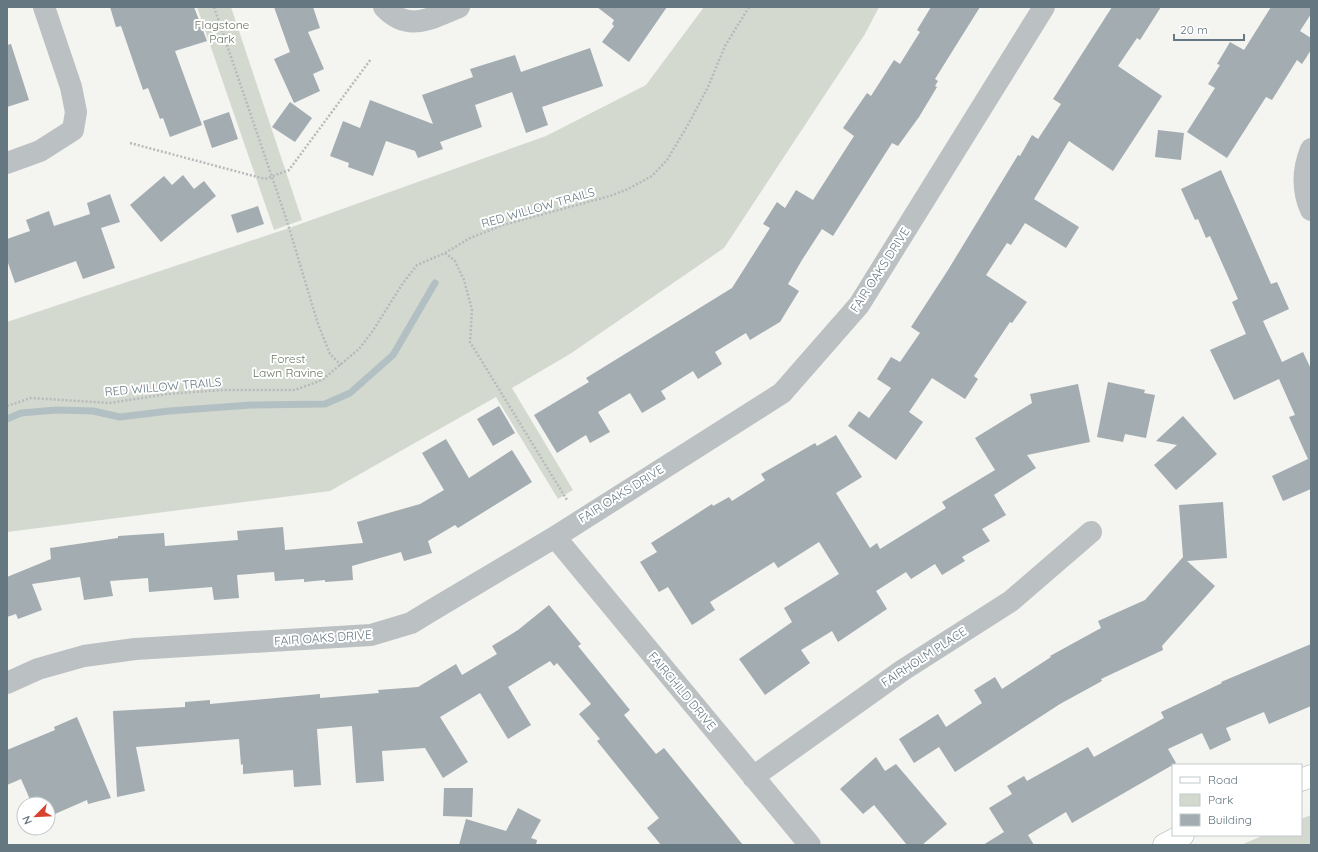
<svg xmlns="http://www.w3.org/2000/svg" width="1318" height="852" viewBox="0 0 1318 852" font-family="Quicksand,sans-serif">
	<rect width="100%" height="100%" fill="#f4f4f0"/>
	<path fill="#d4d9d0" d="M 197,7 L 231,7 L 302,220 L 274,230 Z
		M 704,7 L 879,7 L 865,34 L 724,248 L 570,354 L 512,388 L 573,490 L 558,499 L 496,397 L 330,491 L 7,532 L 7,322 L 289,228 L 546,136 L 646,85 Z
		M 1311,815 L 1311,845 L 1241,845 L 1264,835 L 1301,835 L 1301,819 Z"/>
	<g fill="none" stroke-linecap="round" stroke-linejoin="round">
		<path stroke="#b3c0c3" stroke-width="7" d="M 7,419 L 21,413 L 56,410 L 93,411 L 120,417 L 169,411 L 251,405 L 325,404 L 350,393 L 393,355 L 435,283"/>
	</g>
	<path fill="#a3acb0" d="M 110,7 L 194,7 L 207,41 L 175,51 L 202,125 L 170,137 L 163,118 L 160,119 L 148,88 L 143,90 L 121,26 L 116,27 Z
		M 274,7 L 313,7 L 320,28 L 308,32 L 324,69 L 313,74 L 320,91 L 294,103 L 274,59 L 290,52 Z
		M 597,7 L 667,7 L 629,62 L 602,42 L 614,26 L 612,24 L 614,20 Z
		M 931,7 L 980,7 L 935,79 L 938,81 L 935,86 L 937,87 L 919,117 L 898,146 L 892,143 L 833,236 L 822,229 L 802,260 L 788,284 L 799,291 L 780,322 L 750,340 L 746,333 L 715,352 L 722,364 L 698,379 L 693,371 L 661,391 L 666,399 L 642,413 L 630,393 L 598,412 L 610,432 L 590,443 L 586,435 L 557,453 L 534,415 L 589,382 L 586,378 L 732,288 L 770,228 L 763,224 L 777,202 L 785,208 L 796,190 L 813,200 L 854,136 L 843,128 L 867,93 L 871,96 L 894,60 L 900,64 L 920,32 L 917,30 Z
		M 1112,7 L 1161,7 L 1140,40 L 1137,38 L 1118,66 L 1162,96 L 1113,171 L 1069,141 L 1034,199 L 1079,227 L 1066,248 L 1025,223 L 1011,245 L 1007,243 L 986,275 L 1027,302 L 1012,323 L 1010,322 L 974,376 L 978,379 L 965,399 L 932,378 L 909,412 L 923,422 L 896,460 L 848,426 L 859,411 L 869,418 L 891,388 L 877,379 L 891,357 L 900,362 L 920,333 L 911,327 L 948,270 L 1018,155 L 1020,156 L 1032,135 L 1038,139 L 1061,104 L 1053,99 Z
		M 1271,7 L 1311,7 L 1311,14 L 1300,31 L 1311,38 L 1311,50 L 1302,64 L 1297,60 L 1272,100 L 1266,97 L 1227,158 L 1187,132 L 1215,88 L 1208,84 L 1220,65 L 1217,64 L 1230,42 L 1244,50 Z
		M 11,44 L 29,100 L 7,107 L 7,45 Z
		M 590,48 L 603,86 L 542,107 L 548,125 L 526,133 L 512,92 L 475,105 L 482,127 L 440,142 L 443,149 L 418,158 L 415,151 L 386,141 L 373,176 L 348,167 L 349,163 L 330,156 L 343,121 L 360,128 L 370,100 L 433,124 L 422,95 L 473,77 L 470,69 L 515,55 L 521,72 Z
		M 290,102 L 312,118 L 295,142 L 272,127 Z
		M 229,112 L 238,139 L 212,148 L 203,121 Z
		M 1158,130 L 1184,133 L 1181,160 L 1155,157 Z
		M 1221,170 L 1271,284 L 1277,282 L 1289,309 L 1263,321 L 1282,362 L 1303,352 L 1311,369 L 1311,489 L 1283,501 L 1272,476 L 1308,459 L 1289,417 L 1295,415 L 1279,379 L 1234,400 L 1210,350 L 1246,334 L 1232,302 L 1238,299 L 1210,236 L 1206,238 L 1198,219 L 1195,220 L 1181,189 Z
		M 183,175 L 194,189 L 204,181 L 216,196 L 161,242 L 130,205 L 164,176 L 172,185 Z
		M 110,194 L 120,222 L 101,228 L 115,268 L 83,279 L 76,261 L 15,283 L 7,260 L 7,239 L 30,231 L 26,220 L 49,211 L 54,226 L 90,214 L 87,203 Z
		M 258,206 L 264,224 L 237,233 L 231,215 Z
		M 1108,382 L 1145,390 L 1144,393 L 1155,395 L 1146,438 L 1125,434 L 1123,442 L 1097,437 Z
		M 1078,384 L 1090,442 L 1027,455 L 1036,468 L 994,495 L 1006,515 L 982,529 L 990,541 L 962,557 L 965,561 L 942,575 L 935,564 L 911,579 L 906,572 L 876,591 L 887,609 L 838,642 L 832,631 L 801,650 L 810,663 L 765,695 L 739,659 L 792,622 L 784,608 L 839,574 L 819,542 L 778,568 L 774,562 L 710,602 L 715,610 L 692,625 L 668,587 L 659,592 L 640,562 L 657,552 L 651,543 L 684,522 L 712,504 L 713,506 L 729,497 L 732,501 L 765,480 L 761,474 L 815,443 L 817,446 L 836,435 L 862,477 L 836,493 L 870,548 L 877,543 L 880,549 L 946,508 L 942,502 L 995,470 L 975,438 L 1032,403 L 1030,394 Z
		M 499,406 L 515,433 L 493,446 L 477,419 Z
		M 1183,416 L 1217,454 L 1176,490 L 1154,465 L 1177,445 L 1156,441 Z
		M 446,439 L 469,478 L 512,450 L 532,482 L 458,528 L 455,525 L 428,541 L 432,553 L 404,561 L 401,552 L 352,566 L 353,580 L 325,582 L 325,580 L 304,582 L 304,579 L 275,581 L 274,572 L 237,575 L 239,598 L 214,600 L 212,587 L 149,592 L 148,578 L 110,581 L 113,596 L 84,600 L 80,577 L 32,584 L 42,610 L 18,619 L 16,614 L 7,617 L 7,577 L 51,559 L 50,548 L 118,538 L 118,536 L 164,533 L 165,546 L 238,540 L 237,531 L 283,527 L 285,550 L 363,543 L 357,522 L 420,504 L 444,490 L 422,453 Z
		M 1223,502 L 1227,558 L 1187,561 L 1215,586 L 1162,646 L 1163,650 L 1101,679 L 1102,681 L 1060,704 L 955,772 L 939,747 L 914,763 L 899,739 L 938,714 L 946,727 L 982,703 L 974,690 L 995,677 L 1002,689 L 1051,657 L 1050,656 L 1101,628 L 1098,621 L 1145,600 L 1183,557 L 1179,505 Z
		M 549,605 L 581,644 L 578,646 L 630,710 L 624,715 L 656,754 L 664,748 L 743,845 L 661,845 L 647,828 L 659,818 L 597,741 L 600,739 L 579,714 L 591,704 L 557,663 L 554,666 L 550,661 L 508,687 L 531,725 L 508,739 L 480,693 L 440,717 L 468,762 L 443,778 L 425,748 L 382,751 L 384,781 L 356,783 L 352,726 L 317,729 L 321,785 L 294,787 L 293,770 L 243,774 L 243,764 L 241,765 L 239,739 L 136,747 L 145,791 L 117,797 L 113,711 L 185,707 L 185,702 L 210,700 L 210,704 L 320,694 L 320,698 L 379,693 L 378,690 L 418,687 L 456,664 L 462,675 L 497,654 L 492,646 L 518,630 Z
		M 1311,644 L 1311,706 L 1269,724 L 1264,712 L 1226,728 L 1231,740 L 1210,750 L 1202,733 L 1168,749 L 1176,763 L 1072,823 L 1066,812 L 1028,835 L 1034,845 L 983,845 L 1004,832 L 989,808 L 1012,794 L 1007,786 L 1024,776 L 1027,781 L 1088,747 L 1094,757 L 1164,718 L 1161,712 L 1222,683 L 1221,682 Z
		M 77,717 L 111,798 L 88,804 L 87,800 L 48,817 L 48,804 L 32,804 L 21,779 L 7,785 L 7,750 L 55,730 L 54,727 Z
		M 876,757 L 885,771 L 896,764 L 947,824 L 922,845 L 907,845 L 874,805 L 863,814 L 840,789 Z
		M 444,788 L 473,788 L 472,817 L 443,816 Z
		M 518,808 L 541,820 L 531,838 L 537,840 L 536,845 L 459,845 L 466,819 L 506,831 Z"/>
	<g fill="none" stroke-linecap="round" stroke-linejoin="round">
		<defs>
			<path id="secondary" d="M 1301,780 L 1311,776
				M 1164,845 L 1183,835"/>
		</defs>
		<use href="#secondary" stroke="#adb4b7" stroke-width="23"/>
		<path stroke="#b7babc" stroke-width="2.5" stroke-dasharray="2 2" stroke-linecap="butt" d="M 214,7 L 286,218 L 318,324 L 330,354 L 341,365
			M 130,143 L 265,179 L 289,170 L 371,59
			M 445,253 L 455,261 L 464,280 L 472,310 L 470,342 L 567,500
			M 7,406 L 31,398 L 110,403 L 167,394 L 222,390 L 295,390 L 322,380 L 359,349 L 372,332 L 403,283 L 417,265 L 445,253 L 470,238 L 503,225 L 610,196 L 628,189 L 652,176 L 667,160 L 689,123 L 708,87 L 725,46 L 749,7"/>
		<path stroke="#bbc0c2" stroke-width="22" d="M 384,7 C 408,33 432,18 459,7
			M 1311,149 C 1303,169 1302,190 1311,210
			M 7,163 L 40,151 L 73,130 L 76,112 L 71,87 L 44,7
			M 555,537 L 810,845
			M 7,683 L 38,669 L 84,656 L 135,649 L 371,635 L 411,623 L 429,612 L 555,537 L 782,393 L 859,305 L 1044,7
			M 753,777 L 903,670 L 1011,601 L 1091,532"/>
		<use href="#secondary" stroke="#fff" stroke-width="22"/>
	</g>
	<g text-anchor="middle" stroke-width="4" stroke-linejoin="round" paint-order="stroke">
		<g font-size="12" fill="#6a7763" stroke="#fff">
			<text x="222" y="29">Flagstone<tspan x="222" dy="14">Park</tspan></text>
			<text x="288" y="363">Forest<tspan x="288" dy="14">Lawn Ravine</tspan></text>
		</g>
		<g font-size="12" fill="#657780" stroke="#fff">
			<text transform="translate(538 208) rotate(-16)" y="4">RED WILLOW TRAILS</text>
			<text transform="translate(880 270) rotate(-57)" y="4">FAIR OAKS DRIVE</text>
			<text transform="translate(163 387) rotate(-5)" y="4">RED WILLOW TRAILS</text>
			<text transform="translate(621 494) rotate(-32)" y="4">FAIR OAKS DRIVE</text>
			<text transform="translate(323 638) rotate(-4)" y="4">FAIR OAKS DRIVE</text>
			<text transform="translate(924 657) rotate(-33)" y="4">FAIRHOLM PLACE</text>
			<text transform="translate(682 691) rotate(50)" y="4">FAIRCHILD DRIVE</text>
		</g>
	</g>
	<rect width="1318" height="852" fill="none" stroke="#657780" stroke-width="16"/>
	<rect x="1172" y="764" width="130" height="72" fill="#ffffff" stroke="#c1c9cc"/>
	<rect x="1180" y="777" width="20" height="6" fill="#ffffff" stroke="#c1c9cc"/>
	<text x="1208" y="784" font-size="12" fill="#657780">Road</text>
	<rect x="1180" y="794" width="20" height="12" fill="#d4d9d0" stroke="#c1c9cc"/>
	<text x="1208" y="804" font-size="12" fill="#657780">Park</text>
	<rect x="1180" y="814" width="20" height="12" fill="#a3acb0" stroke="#c1c9cc"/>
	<text x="1208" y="824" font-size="12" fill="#657780">Building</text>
	<g transform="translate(36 816) rotate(246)"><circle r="19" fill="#ffffff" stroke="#c1c9cc"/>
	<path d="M0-3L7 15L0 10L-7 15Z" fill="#d7432e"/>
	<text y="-6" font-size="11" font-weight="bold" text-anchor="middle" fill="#657780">N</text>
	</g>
	<path d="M1174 34v6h70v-6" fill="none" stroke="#657780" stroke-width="2"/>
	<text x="1180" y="34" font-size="12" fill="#657780" stroke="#ffffff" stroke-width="3" paint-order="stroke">20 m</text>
</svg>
